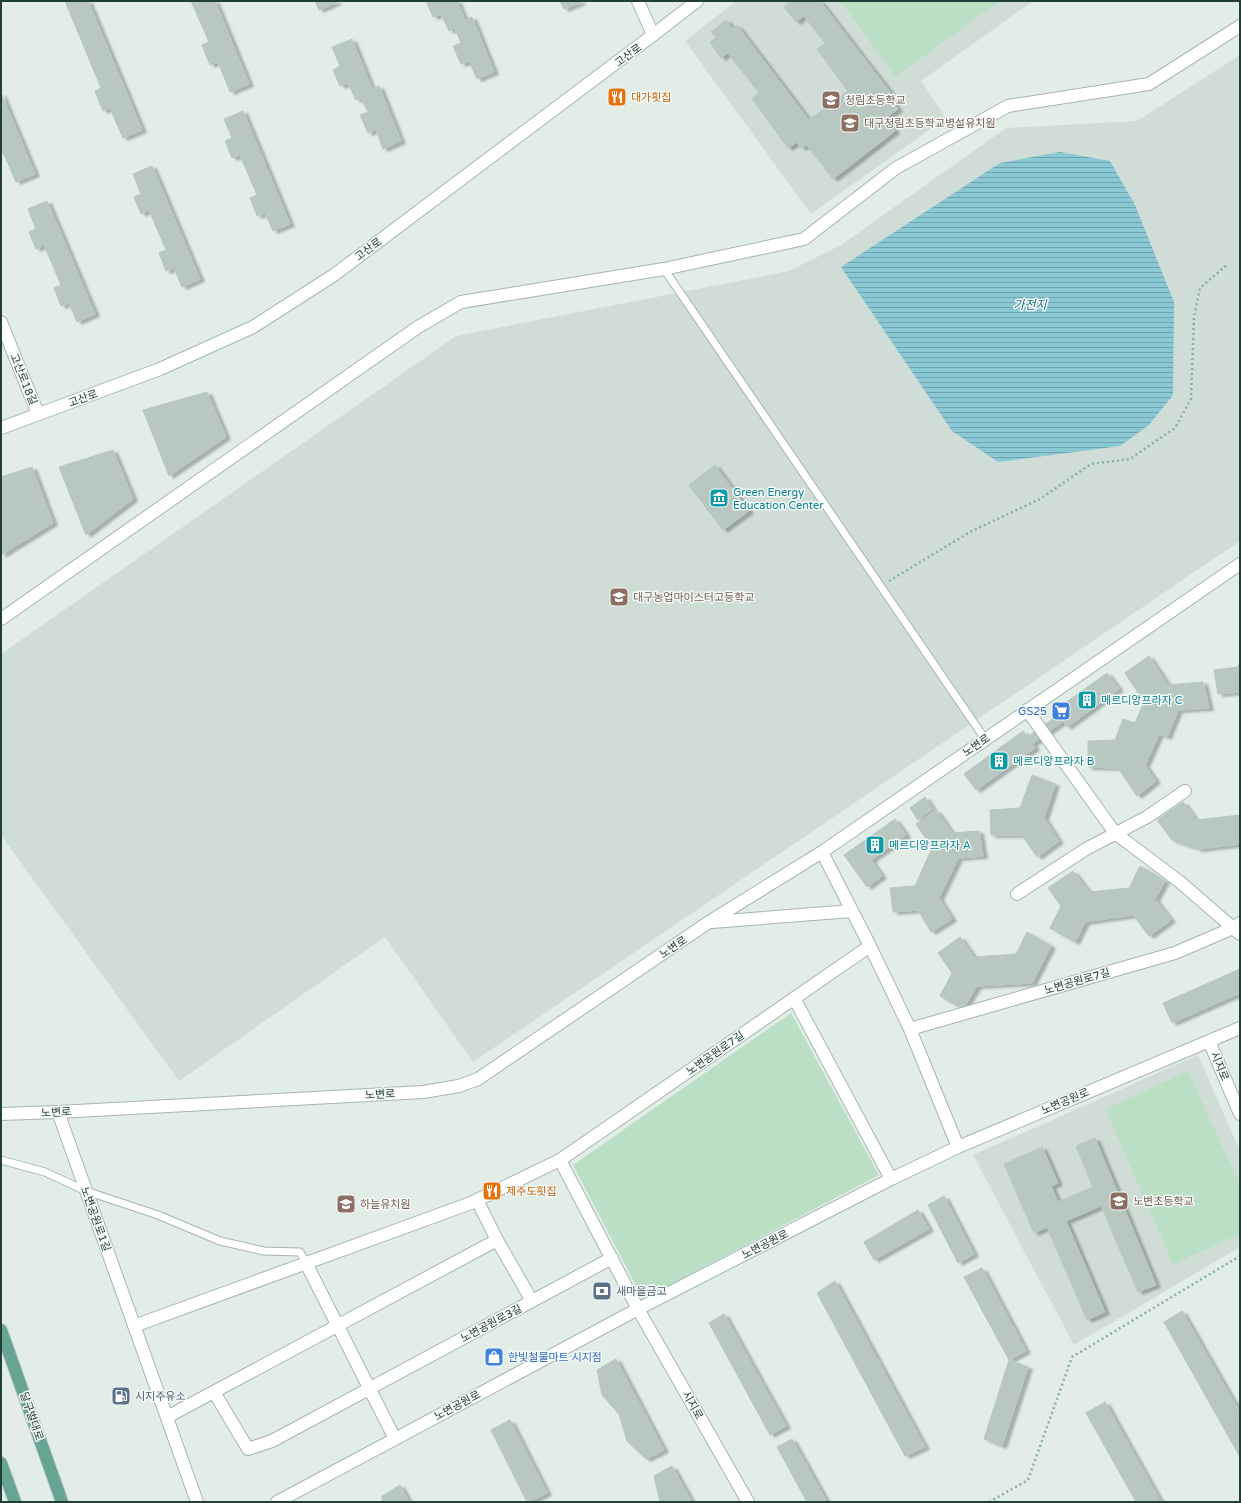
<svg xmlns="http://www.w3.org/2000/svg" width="1241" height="1503" viewBox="0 0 1241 1503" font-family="'Varela Round','Noto Sans KR',sans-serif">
	<defs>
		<pattern id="water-rules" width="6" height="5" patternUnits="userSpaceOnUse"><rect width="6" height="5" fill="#89c8d4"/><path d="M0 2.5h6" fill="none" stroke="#70a4ad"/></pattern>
		<filter id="shadow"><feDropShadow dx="4.5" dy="2.5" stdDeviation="1" flood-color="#0004"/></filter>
	</defs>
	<rect width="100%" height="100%" fill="#e2ede8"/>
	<path fill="#d0ddd7" d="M 736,1 L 1033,1 L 921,81 L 946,118 L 811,214 L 685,41 Z
		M 1240,55 L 1240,541 L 473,1062 L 385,937 L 179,1081 L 1,835 L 1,654 L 456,336 L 789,271 L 841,245 L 1006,128 L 1137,121 Z
		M 1198,1055 L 1240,1151 L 1240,1247 L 1074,1345 L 973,1155 Z"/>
	<path fill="#bbdfc4" d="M 841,1 L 1000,1 L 895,77 Z
		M 791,1013 L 879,1175 L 643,1299 L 573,1165 Z
		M 1188,1071 L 1240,1185 L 1240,1234 L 1173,1264 L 1105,1109 Z"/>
	<path fill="url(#water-rules)" d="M 1060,152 L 1110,161 L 1135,205 L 1174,302 L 1173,395 L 1149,425 L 1120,446 L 998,462 L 952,431 L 841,267 L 1000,163 Z"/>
	<path fill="#b8c8c1" stroke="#b5c7bf" filter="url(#shadow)" d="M 65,1 L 88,1 L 142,130 L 123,138 L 110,108 L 103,111 L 95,91 L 101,88 Z
		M 191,1 L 215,1 L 249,84 L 230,92 L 218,62 L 210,65 L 202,45 L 209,42 Z
		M 315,1 L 336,1 L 337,2 L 319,10 Z
		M 426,1 L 457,1 L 465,20 L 472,17 L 494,72 L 477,79 L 469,61 L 461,64 L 453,46 L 461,43 L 455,28 L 449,31 L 441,14 L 433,17 Z
		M 560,1 L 581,1 L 581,2 L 564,9 Z
		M 791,1 L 820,1 L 891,93 L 888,95 L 898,109 L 886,118 L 895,131 L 833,179 L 807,145 L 801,148 L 797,142 L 788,148 L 752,98 L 759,93 L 728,53 L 721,58 L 710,42 L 716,38 L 711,32 L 726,20 L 733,29 L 737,25 L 809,120 L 848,91 L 817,49 L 825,43 L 804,16 L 796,22 L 784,7 Z
		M 352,39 L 372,89 L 379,86 L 401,141 L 383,149 L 376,130 L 368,133 L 360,115 L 368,112 L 361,98 L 356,100 L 348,83 L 340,86 L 333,70 L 340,66 L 332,47 Z
		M 1,93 L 35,174 L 16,182 L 3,152 L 1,153 Z
		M 243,111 L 290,224 L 273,231 L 265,213 L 257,216 L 250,198 L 257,195 L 240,155 L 232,158 L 225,141 L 232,138 L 224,119 Z
		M 152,166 L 200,279 L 182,287 L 174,268 L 166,271 L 159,253 L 166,250 L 149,210 L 141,214 L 134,197 L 141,194 L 133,174 Z
		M 47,201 L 95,314 L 77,322 L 69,303 L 61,306 L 54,288 L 61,285 L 44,245 L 36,249 L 29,232 L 36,229 L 28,209 Z
		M 207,392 L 226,437 L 169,476 L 143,410 Z
		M 113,450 L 133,499 L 86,535 L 59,467 Z
		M 715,465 L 749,511 L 723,530 L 689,485 Z
		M 32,467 L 53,523 L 1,555 L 1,477 Z
		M 1149,656 L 1168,685 L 1203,682 L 1209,708 L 1178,710 L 1167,737 L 1159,734 L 1145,765 L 1156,781 L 1137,796 L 1118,768 L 1088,767 L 1088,741 L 1115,740 L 1123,719 L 1135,723 L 1144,702 L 1125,673 Z
		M 1240,662 L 1240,692 L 1218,694 L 1214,670 L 1238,667 Z
		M 1107,673 L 1119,689 L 1067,727 L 1055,710 Z
		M 1058,715 L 1063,721 L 1032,744 L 1027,737 Z
		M 1023,731 L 1035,748 L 976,790 L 964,774 Z
		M 1032,775 L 1055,784 L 1044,818 L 1059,841 L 1037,857 L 1022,835 L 991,835 L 990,810 L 1020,808 Z
		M 925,797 L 933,809 L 918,820 L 910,808 Z
		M 1183,802 L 1196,820 L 1240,815 L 1240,844 L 1199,849 L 1172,840 L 1157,820 Z
		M 936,810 L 952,833 L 979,831 L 983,856 L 958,858 L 939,898 L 952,919 L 931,932 L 918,910 L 893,912 L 890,888 L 915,886 L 932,848 L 916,824 Z
		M 895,819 L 906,835 L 871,860 L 882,876 L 867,887 L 844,855 Z
		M 1140,866 L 1165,881 L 1155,899 L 1171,920 L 1149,936 L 1133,915 L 1085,922 L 1075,942 L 1050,928 L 1061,906 L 1048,888 L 1073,871 L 1089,892 L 1129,888 Z
		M 1027,932 L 1051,946 L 1032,983 L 977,986 L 963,1009 L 940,996 L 952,973 L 938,953 L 960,937 L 974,957 L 1016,954 Z
		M 1240,969 L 1240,993 L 1172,1023 L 1163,1003 Z
		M 1095,1138 L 1156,1285 L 1138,1292 L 1101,1206 L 1066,1221 L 1105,1312 L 1087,1320 L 1047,1227 L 1034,1233 L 1004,1164 L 1042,1147 L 1058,1183 L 1051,1186 L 1058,1202 L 1093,1187 L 1076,1146 Z
		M 944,1196 L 974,1254 L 958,1263 L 928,1205 Z
		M 918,1210 L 929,1229 L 874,1260 L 864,1242 Z
		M 982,1268 L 1026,1351 L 1009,1360 L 964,1277 Z
		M 835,1281 L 925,1447 L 905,1456 L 817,1293 Z
		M 1182,1311 L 1240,1413 L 1240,1457 L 1164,1322 Z
		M 724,1314 L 786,1426 L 770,1435 L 709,1323 Z
		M 616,1359 L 664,1450 L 646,1459 L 627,1441 L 619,1414 L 602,1395 L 597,1370 Z
		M 1009,1360 L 1028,1367 L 1002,1446 L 984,1439 Z
		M 1105,1402 L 1161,1502 L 1136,1502 L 1086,1413 Z
		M 510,1420 L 547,1493 L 529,1502 L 527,1502 L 491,1430 Z
		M 792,1439 L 827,1502 L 807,1502 L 777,1447 Z
		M 672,1466 L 692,1502 L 660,1502 L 654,1476 Z
		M 400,1485 L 409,1502 L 382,1502 L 382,1496 Z"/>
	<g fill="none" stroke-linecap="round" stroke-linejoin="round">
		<defs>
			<path id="service" d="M 664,269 L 985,739
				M 1,1160 L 45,1172 L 86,1191 L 158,1215 L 220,1241 L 264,1251 L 300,1252 L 306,1263"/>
			<path id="minor" d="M 638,1 L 653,35
				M 1,322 L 38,414
				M 1,619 L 418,327 L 461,302 L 664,269 L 804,239 L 896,168 L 1008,106 L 1149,84 L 1240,26
				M 1027,710 L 1115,833 L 1180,882 L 1240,934
				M 822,852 L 870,946 L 910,1029 L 958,1147
				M 1017,894 L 1086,849 L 1147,817 L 1185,791
				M 712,922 L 852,911
				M 794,998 L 891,1179
				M 910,1029 L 1175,953 L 1233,928 L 1240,923
				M 1209,1041 L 1240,1114
				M 58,1112 L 197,1502
				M 1,1114 L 58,1112 L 423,1092 L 459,1086 L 478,1079 L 709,922 L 822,852 L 1240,564
				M 560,1160 L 638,1309 L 891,1179 L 958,1147 L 1240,1028
				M 477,1200 L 497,1240 L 532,1301
				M 306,1263 L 395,1439
				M 134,1326 L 471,1203 L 560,1160 L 870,946
				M 214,1392 L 248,1449 L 272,1441 L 612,1258
				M 167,1417 L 497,1240"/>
			<path id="tertiary" d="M 277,1502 L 638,1309 L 748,1502"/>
			<path id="secondary" d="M 1,428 L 160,369 L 253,327 L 334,275 L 653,35 L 697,1"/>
			<path id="primary" d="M 1,1330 L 62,1502
				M 1,1463 L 15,1502"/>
		</defs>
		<use href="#service" stroke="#a5b5af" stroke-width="9"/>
		<use href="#minor" stroke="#a5b5af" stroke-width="14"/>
		<use href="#tertiary" stroke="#a5b5af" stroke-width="14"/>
		<use href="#secondary" stroke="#a0b9b0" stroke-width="14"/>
		<use href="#primary" stroke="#c1c9c7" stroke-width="14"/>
		<path stroke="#82b1a2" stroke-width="2.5" stroke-dasharray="2 3" stroke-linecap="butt" d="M 889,581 L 970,532 L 1040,499 L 1091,464 L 1130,459 L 1175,428 L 1191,399 L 1194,317 L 1200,288 L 1228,264
			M 989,1502 L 1028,1480 L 1072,1357 L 1240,1256"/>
		<use href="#service" stroke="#fff" stroke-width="7"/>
		<use href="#minor" stroke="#fff" stroke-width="12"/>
		<use href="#tertiary" stroke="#fff" stroke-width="12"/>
		<use href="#secondary" stroke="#fff" stroke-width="12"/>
		<use href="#primary" stroke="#66a493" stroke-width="12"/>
	</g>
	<defs>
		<symbol id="restaurant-square" viewBox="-11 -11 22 22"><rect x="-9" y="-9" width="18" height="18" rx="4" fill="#e8710a" stroke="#f3f9f6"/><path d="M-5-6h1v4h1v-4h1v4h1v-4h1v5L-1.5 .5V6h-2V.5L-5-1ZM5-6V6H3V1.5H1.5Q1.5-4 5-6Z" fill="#fff"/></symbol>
		<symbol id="school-square" viewBox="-11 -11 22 22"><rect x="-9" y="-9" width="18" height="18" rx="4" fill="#8d6e63" stroke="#f3f9f6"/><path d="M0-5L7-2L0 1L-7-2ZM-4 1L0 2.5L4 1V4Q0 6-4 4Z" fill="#fff"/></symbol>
		<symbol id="museum-square" viewBox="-11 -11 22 22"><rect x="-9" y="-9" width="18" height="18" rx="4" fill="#0f9aa8" stroke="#f3f9f6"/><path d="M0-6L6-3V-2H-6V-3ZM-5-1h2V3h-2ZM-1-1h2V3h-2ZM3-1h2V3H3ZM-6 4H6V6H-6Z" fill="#fff"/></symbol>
		<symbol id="building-square" viewBox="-11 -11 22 22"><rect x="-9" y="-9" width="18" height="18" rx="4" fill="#0f9aa8" stroke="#f3f9f6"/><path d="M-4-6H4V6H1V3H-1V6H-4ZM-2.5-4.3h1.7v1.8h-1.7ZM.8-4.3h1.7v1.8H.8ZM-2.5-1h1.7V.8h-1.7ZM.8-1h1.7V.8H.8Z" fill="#fff"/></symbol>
		<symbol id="supermarket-square" viewBox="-11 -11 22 22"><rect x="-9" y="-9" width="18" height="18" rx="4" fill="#3f7fe0" stroke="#f3f9f6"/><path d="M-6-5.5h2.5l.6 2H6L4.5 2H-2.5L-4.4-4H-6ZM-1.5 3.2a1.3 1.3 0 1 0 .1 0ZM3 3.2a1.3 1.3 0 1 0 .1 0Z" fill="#fff"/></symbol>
		<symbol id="bank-square" viewBox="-11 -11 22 22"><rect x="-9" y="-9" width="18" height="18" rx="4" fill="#5c6f8a" stroke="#f3f9f6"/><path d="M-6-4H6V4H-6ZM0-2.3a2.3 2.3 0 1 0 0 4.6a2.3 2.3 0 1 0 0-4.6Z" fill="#fff"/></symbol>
		<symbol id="shop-square" viewBox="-11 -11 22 22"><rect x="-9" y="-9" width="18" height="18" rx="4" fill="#3f7fe0" stroke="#f3f9f6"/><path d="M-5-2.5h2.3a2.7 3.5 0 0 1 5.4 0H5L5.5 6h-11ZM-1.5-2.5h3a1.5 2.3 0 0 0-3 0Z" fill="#fff"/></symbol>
		<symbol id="fuel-square" viewBox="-11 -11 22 22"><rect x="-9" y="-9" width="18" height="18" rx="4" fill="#5c6f8a" stroke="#f3f9f6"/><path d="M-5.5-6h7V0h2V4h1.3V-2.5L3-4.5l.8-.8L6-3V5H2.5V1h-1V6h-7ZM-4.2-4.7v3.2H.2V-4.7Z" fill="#fff"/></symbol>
	</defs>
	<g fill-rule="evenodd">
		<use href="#restaurant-square" x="606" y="86" width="22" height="22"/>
		<use href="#school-square" x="820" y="89" width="22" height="22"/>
		<use href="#school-square" x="839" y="112" width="22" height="22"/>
		<use href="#museum-square" x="708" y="487" width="22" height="22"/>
		<use href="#school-square" x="608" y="586" width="22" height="22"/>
		<use href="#building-square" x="1076" y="689" width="22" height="22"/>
		<use href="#supermarket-square" x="1050" y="700" width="22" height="22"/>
		<use href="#building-square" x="988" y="750" width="22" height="22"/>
		<use href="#building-square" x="864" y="834" width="22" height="22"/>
		<use href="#restaurant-square" x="481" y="1180" width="22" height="22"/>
		<use href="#school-square" x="1108" y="1190" width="22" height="22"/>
		<use href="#school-square" x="335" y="1193" width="22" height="22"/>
		<use href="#bank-square" x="591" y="1280" width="22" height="22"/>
		<use href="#shop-square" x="483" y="1346" width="22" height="22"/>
		<use href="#fuel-square" x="110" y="1385" width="22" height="22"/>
	</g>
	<g text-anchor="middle" stroke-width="3" stroke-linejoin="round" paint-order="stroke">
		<g font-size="11" fill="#223f37" stroke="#f3f9f6">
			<text transform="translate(628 55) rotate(-37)" y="4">고산로</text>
			<text transform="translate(368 249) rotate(-37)" y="4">고산로</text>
			<text transform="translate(24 379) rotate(68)" y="4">고산로18길</text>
			<text transform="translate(83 398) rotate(-20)" y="4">고산로</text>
			<text transform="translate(976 745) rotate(-35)" y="4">노변로</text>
			<text transform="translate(673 947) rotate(-34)" y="4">노변로</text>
			<text transform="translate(1077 981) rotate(-16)" y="4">노변공원로7길</text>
			<text transform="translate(715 1053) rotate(-35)" y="4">노변공원로7길</text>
			<text transform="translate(1220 1066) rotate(67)" y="4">시지로</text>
			<text transform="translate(380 1094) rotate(-3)" y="4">노변로</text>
			<text transform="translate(1065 1101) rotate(-23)" y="4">노변공원로</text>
			<text transform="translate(56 1112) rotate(-3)" y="4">노변로</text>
			<text transform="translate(96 1219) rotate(70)" y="4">노변공원로1길</text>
			<text transform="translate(765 1244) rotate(-27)" y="4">노변공원로</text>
			<text transform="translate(491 1323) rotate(-28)" y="4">노변공원로3길</text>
			<text transform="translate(457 1405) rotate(-28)" y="4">노변공원로</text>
			<text transform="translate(693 1405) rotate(60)" y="4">시지로</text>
			<text transform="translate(32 1416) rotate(71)" y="4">달구벌대로</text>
		</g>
		<g font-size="11" fill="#c56008" stroke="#f3f9f6" text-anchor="start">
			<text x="631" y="101">대가횟집</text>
			<text x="506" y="1195">제주도횟집</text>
		</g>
		<g font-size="11" fill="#785e54" stroke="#f3f9f6" text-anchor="start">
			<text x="845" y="104">청림초등학교</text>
			<text x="864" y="127">대구청림초등학교병설유치원</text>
			<text x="633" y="601">대구농업마이스터고등학교</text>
			<text x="1133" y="1205">노변초등학교</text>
			<text x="360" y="1208">하늘유치원</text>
		</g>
		<g font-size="11" fill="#0d838f" stroke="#f3f9f6" text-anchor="start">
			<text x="733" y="496">Green Energy<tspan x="733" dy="13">Education Center</tspan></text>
			<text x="1101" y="704">메르디앙프라자 C</text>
			<text x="1013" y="765">메르디앙프라자 B</text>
			<text x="889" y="849">메르디앙프라자 A</text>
		</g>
		<g font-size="11" fill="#366cbe" stroke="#f3f9f6" text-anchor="end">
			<text x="1047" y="715">GS25</text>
			<text x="508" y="1361" text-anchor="start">한빛철물마트 시지점</text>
		</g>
		<g font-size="11" fill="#4e5e75" stroke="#f3f9f6" text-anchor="start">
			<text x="616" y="1295">새마을금고</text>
			<text x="135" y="1400">시지주유소</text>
		</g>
		<g font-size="12" font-style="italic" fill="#1a6d7d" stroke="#f3f9f6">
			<text x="1030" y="309">가전지</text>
		</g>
	</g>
	<rect width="1241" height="1503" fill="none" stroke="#223f37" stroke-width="4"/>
</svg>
